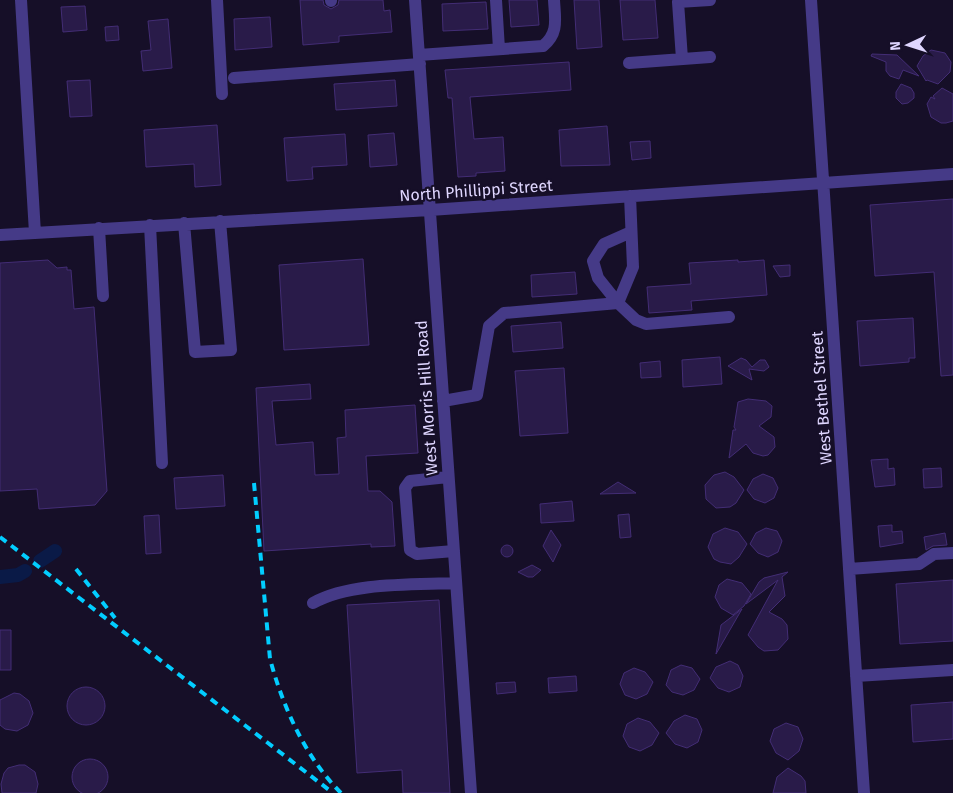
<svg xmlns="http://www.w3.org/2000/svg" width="953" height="793" viewBox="0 0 953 793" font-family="'Fira Sans',sans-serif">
	<rect width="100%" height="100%" fill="#160f28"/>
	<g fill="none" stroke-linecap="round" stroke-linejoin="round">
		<path stroke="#0a1a47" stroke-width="14" d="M 40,561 L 55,551
			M 0,577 L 18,575 L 25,571"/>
	</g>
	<path fill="#291b49" stroke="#432d75" d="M 300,0 L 323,0 L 324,5 L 331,9 L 338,5 L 339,0 L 383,0 L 384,11 L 390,10 L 392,32 L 339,36 L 339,42 L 303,45 Z
		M 509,0 L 537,0 L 539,25 L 511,27 Z
		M 574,0 L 599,0 L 602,47 L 577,49 Z
		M 620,0 L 655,0 L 658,38 L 623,40 Z
		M 486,2 L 488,29 L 443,31 L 442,4 Z
		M 85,6 L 87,30 L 63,32 L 61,7 Z
		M 270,17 L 272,47 L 235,50 L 234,19 Z
		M 168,19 L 172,68 L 143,71 L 141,51 L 151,50 L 148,21 Z
		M 118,26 L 119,40 L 106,41 L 105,27 Z
		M 931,50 L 945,53 L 951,62 L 950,72 L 938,84 L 927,80 L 926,81 L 917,66 L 923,56 Z
		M 872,54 L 897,55 L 919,76 L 903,70 L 899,79 L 890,76 L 886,71 L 886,62 L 871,56 Z
		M 569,62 L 571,90 L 470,97 L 474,139 L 503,137 L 505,171 L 476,173 L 476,176 L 458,177 L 452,98 L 448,98 L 445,70 Z
		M 90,80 L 92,116 L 70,117 L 67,81 Z
		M 395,80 L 397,106 L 336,110 L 334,84 Z
		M 901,84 L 911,88 L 914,93 L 914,98 L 908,103 L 902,104 L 896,98 L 896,92 Z
		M 942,88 L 953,94 L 953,121 L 946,123 L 941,123 L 931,117 L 927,104 L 931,97 L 935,99 L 933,96 Z
		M 217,125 L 221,185 L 195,187 L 194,164 L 146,167 L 144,130 Z
		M 607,126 L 610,165 L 561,166 L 559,130 Z
		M 394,133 L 397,165 L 370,167 L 368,135 Z
		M 345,134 L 347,165 L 312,167 L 313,179 L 287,181 L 284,138 Z
		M 650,141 L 651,158 L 632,160 L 630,142 Z
		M 953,199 L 953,375 L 941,376 L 934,272 L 875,276 L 870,205 Z
		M 363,259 L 369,345 L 284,350 L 279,265 Z
		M 48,260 L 57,268 L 67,267 L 67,270 L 71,270 L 74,309 L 94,307 L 107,491 L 95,505 L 39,509 L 37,489 L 0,491 L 0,263 Z
		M 738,260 L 738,262 L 764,260 L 767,295 L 691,301 L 692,310 L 649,313 L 647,287 L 691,284 L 689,263 Z
		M 790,265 L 790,276 L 780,277 L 773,266 Z
		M 575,272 L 577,294 L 532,297 L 531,275 Z
		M 913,318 L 915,358 L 909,358 L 909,362 L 860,366 L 857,321 Z
		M 561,322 L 563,348 L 513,352 L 511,326 Z
		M 720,357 L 722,384 L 683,387 L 682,360 Z
		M 741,358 L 746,360 L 752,367 L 760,360 L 765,360 L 769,367 L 764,371 L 749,369 L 752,380 L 728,366 Z
		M 660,361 L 661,377 L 641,378 L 640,363 Z
		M 564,368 L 568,433 L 520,436 L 515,371 Z
		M 310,384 L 311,399 L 272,401 L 276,445 L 313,442 L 315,475 L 339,474 L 337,438 L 346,437 L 345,410 L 415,405 L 418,453 L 366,456 L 368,491 L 380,491 L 392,502 L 395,546 L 371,547 L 371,544 L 264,551 L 256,388 Z
		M 748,399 L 766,401 L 772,406 L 771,417 L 759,426 L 774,437 L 775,447 L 768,455 L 763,456 L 753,453 L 746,444 L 729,458 L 733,430 L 736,430 L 734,427 L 738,402 Z
		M 888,459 L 888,469 L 894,468 L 895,485 L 875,487 L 871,460 Z
		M 941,468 L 942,487 L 924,488 L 923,469 Z
		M 725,472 L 734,477 L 744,490 L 736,503 L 730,507 L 716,508 L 706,499 L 705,485 L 714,475 Z
		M 763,474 L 773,478 L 778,488 L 774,498 L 765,503 L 754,499 L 747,490 L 753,479 Z
		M 223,475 L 225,506 L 176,509 L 174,478 Z
		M 618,482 L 636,493 L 600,494 Z
		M 572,501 L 574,521 L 541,523 L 540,504 Z
		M 629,514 L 631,537 L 620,538 L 618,515 Z
		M 159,515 L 161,553 L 146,554 L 144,516 Z
		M 892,525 L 892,532 L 902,531 L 903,543 L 880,547 L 878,526 Z
		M 725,528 L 738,532 L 747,544 L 739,557 L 731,564 L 720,562 L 714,559 L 708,547 L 713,534 Z
		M 766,528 L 777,531 L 782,541 L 778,552 L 768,557 L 758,553 L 750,544 L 756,533 Z
		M 551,530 L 561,545 L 553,562 L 543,546 Z
		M 945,533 L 947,545 L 933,546 L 926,550 L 924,537 Z
		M501 551a6 6 0 1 1 12 0a6 6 0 1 1-12 0Z
		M 532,565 L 541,570 L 533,577 L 528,577 L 518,572 Z
		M 788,572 L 782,577 L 785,596 L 769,612 L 782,619 L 787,625 L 788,639 L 778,650 L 764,651 L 758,647 L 748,635 L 778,580 L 746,604 L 759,582 L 764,578 Z
		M 727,579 L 742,583 L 751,594 L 744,606 L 733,615 L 721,608 L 715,597 L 719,585 Z
		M 953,580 L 953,641 L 900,644 L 896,584 Z
		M 439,600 L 450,793 L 403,793 L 402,770 L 357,773 L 347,605 Z
		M 742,609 L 716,654 L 721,625 Z
		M 0,630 L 11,630 L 11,670 L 0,670 Z
		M 730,661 L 738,665 L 743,676 L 740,687 L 729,692 L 718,688 L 710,678 L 716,667 Z
		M 681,665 L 692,668 L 700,679 L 694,690 L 683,695 L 672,692 L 666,685 L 671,670 Z
		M 634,668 L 645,672 L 653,682 L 647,694 L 636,699 L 625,695 L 620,684 L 624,673 Z
		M 576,676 L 577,691 L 549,693 L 548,678 Z
		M 515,682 L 516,692 L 497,694 L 496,683 Z
		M67 706a19 19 0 1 1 38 0a19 19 0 1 1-38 0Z
		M 14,693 L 20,694 L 29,701 L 33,713 L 28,725 L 17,731 L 5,729 L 0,725 L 0,700 Z
		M 953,702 L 953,739 L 913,742 L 911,705 Z
		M 685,715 L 697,719 L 702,730 L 698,742 L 687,748 L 675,744 L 666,733 L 674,721 Z
		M 638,718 L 650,722 L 659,733 L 652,745 L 640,751 L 629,747 L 623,736 L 627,724 Z
		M 786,723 L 798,727 L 803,739 L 799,751 L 788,760 L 776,753 L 770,741 L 774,729 Z
		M72 777a18 18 0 1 1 36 0a18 18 0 1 1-36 0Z
		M 19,765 L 25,765 L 35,772 L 38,784 L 36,793 L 2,793 L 1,784 L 4,773 L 8,768 Z
		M 788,768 L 801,776 L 805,781 L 806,793 L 773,793 L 777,777 Z"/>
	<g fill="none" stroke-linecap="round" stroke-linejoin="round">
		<path stroke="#453a87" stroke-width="12" d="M 21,0 L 35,233
			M 217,0 L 222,94
			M 331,0 L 331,1
			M 415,0 L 471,793
			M 496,0 L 499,49
			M 811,0 L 864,793
			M 419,55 L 543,46 C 559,33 555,19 554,0
			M 682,59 L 678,2 L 710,0
			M 629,63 L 710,57
			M 234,78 L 420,64
			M 184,223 L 195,352 L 231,350 L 220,221
			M 150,225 L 162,463
			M 99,228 L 103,296
			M 0,235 L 430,210 L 953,174
			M 618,303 L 633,267 L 630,196
			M 618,303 L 598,278 L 593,261 L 604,244 L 631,232
			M 443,401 L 477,395 L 489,326 L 504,313 L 618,303 L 636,320 L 646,324 L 729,317
			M 448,477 L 410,481 L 405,488 L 410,550 L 417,554 L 454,551
			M 849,569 L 919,564 L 934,554 L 953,553
			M 313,603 C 351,582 412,585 456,583
			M 856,676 L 953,670"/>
		<path stroke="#02cdff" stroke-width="4" stroke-dasharray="8 6" stroke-linecap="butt" d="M 254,483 L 270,659 C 283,707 305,757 341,793
			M 0,537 L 333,793
			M 76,569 L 115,618"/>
	</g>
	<g text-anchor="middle" stroke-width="4.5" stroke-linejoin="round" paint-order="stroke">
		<g font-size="16" fill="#dfd6ff" stroke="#160f28">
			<text transform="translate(476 190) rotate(-4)" y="6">North Phillippi Street</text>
			<text transform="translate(426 398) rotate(-94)" y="6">West Morris Hill Road</text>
			<text transform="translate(821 398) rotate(-94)" y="6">West Bethel Street</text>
		</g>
	</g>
	<g transform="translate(908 45) rotate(266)" stroke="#160f28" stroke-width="4" paint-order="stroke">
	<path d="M0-4L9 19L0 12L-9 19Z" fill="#dfd6ff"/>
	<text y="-8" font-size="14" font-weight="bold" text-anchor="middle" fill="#dfd6ff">N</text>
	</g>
</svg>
